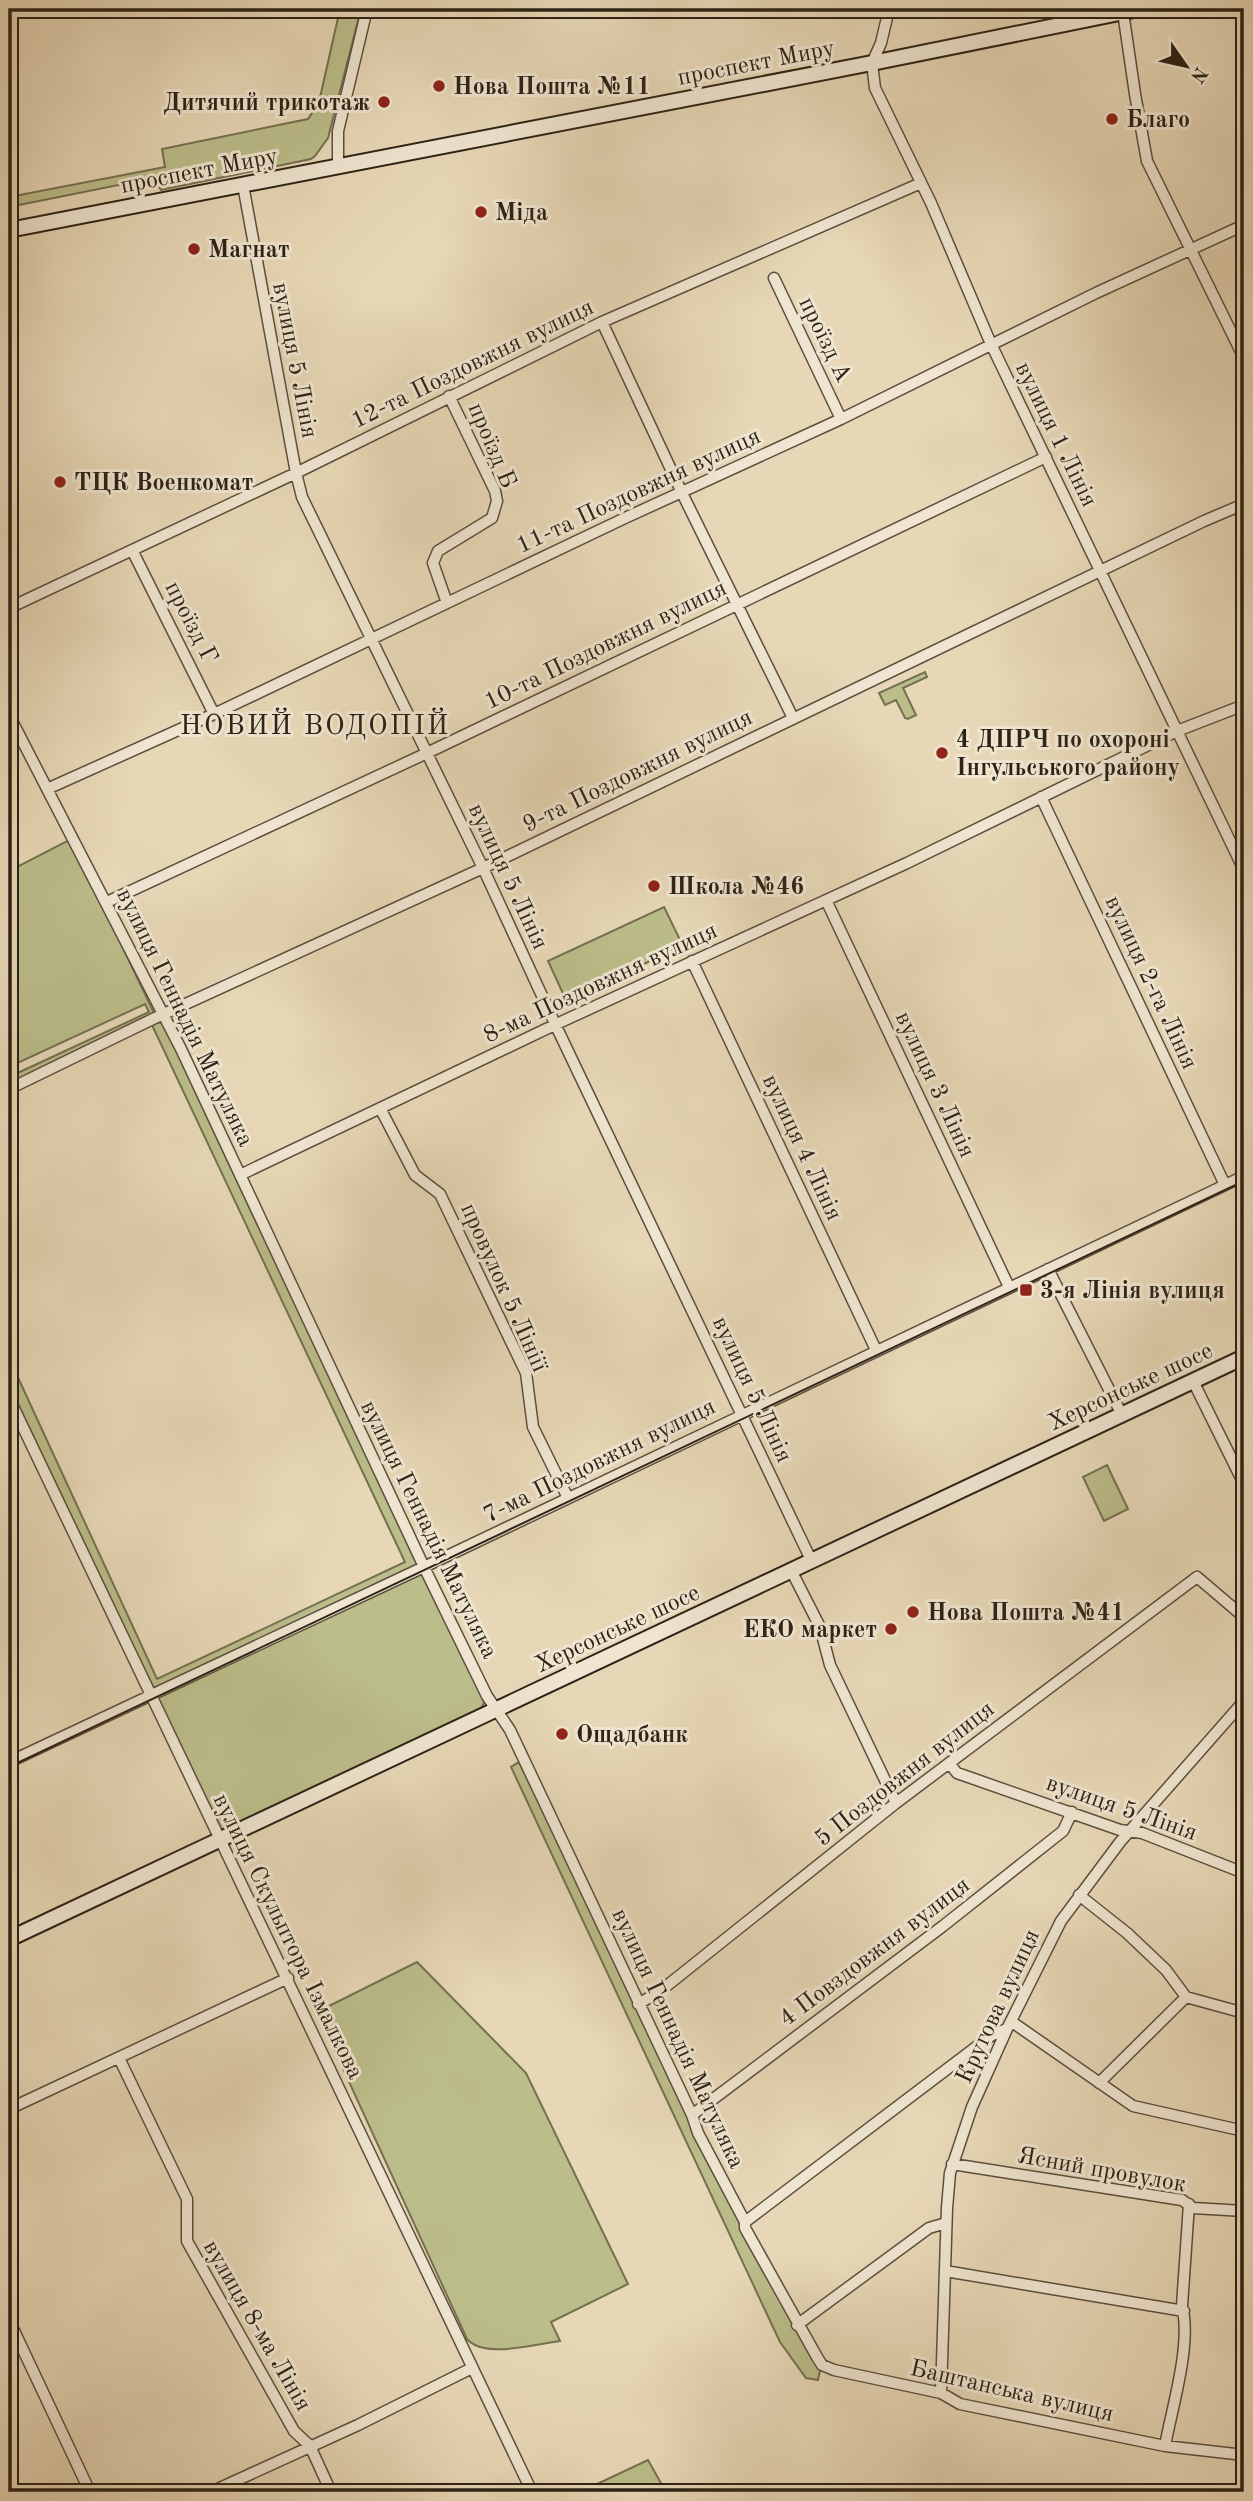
<svg xmlns="http://www.w3.org/2000/svg" width="1253" height="2501" viewBox="0 0 1253 2501" font-family="'Old Standard TT',serif">
	<rect width="100%" height="100%" fill="#e7d7b6"/>
	<filter id="stains"><feTurbulence type="fractalNoise" baseFrequency=".00286" numOctaves="4"/><feColorMatrix values="0 0 0 0 .2 0 0 0 0 .09 0 0 0 0 .02 0 0 0 .5 -.17"/></filter>
	<radialGradient id="worn" r=".72"><stop offset=".6" stop-color="#630" stop-opacity="0"/><stop offset="1" stop-color="#630" stop-opacity=".3"/></radialGradient>
	<path fill="#bbbd8a" stroke="#747050" stroke-width="2" d="M 340,9 L 361,9 L 328,138 L 315,156 L 311,159 L 161,190 L 153,178 L 9,207 L 9,197 L 165,167 L 162,149 L 308,119 L 319,102 Z
		M 925,672 L 927,677 L 903,688 L 916,715 L 908,719 L 905,718 L 896,700 L 885,705 L 879,693 Z
		M 71,839 L 154,1013 L 9,1085 L 9,1077 L 149,1012 L 145,1004 L 9,1067 L 9,871 Z
		M 664,907 L 683,946 L 566,1000 L 548,961 Z
		M 159,1022 L 165,1024 L 485,1701 L 480,1710 L 223,1829 L 220,1829 L 9,1385 L 9,1358 L 157,1679 L 405,1562 L 152,1025 Z
		M 1107,1465 L 1128,1509 L 1104,1521 L 1083,1477 Z
		M 519,1762 L 798,2333 L 821,2366 L 818,2380 L 806,2378 L 780,2342 L 511,1767 Z
		M 417,1962 L 526,2073 L 628,2284 L 551,2322 L 560,2341 C 536,2344 484,2359 467,2339 L 317,2012 Z
		M 648,2460 L 666,2492 L 580,2492 Z"/>
	<g fill="none" stroke-linecap="round" stroke-linejoin="round">
		<defs>
			<path id="minor" d="M 889,9 L 881,43 L 872,63 L 875,88 L 931,203 L 991,344 L 1244,870
				M 1123,12 L 1135,94 L 1147,161 L 1244,358
				M 338,165 L 338,131 L 367,9
				M 243,185 L 296,473 L 302,497 L 483,868 L 556,1026 L 812,1562
				M 774,278 L 841,419
				M 602,322 L 682,493 L 793,718
				M 132,550 L 214,714
				M 447,603 L 433,563 L 438,551 L 492,518 L 497,501 L 495,491 L 449,396
				M 9,608 L 296,473 L 602,322 L 921,183
				M 9,715 L 181,1049 L 425,1569 L 487,1696 L 510,1730 L 692,2115 L 698,2133 L 745,2222 L 745,2228 L 817,2357 L 822,2365 L 834,2370 L 941,2393 L 960,2404 L 1165,2446 L 1244,2455
				M 47,789 L 214,714 L 625,518 L 841,419 L 1096,293 L 1244,225
				M 1041,797 L 1225,1185
				M 826,900 L 1009,1287
				M 107,902 L 427,753 L 1046,457
				M 692,961 L 876,1350
				M 9,1089 L 155,1018 L 483,868 L 1204,521 L 1244,504
				M 380,1108 L 415,1175 L 440,1194 L 526,1373 L 533,1427 L 568,1498
				M 240,1175 L 563,1021 L 907,863 L 1177,731 L 1244,705
				M 1048,1269 L 1122,1415
				M 1193,1381 L 1244,1484
				M 9,1398 L 532,2492
				M 792,1572 L 820,1627 L 830,1665 L 896,1803
				M 9,1762 L 424,1567 L 1244,1176
				M 949,1763 L 957,1773 L 1120,1830 L 1142,1833 L 1244,1873
				M 1079,1895 L 1127,1933 L 1166,1970 L 1186,1997 L 1244,2013
				M 638,2004 L 659,1992 L 896,1803 L 1197,1577 L 1244,1617
				M 1012,2022 L 1133,2106 L 1244,2131
				M 119,2058 L 187,2199 L 187,2241 L 294,2431 L 310,2446 L 331,2492
				M 1099,2083 L 1186,1997
				M 9,2109 L 288,1978
				M 692,2115 L 943,1926 L 1063,1831 L 1072,1812
				M 952,2164 L 1182,2200 L 1193,2208 L 1244,2211
				M 745,2222 L 992,2035 L 1007,2029
				M 945,2271 L 1184,2311
				M 9,2320 L 90,2492
				M 797,2325 L 929,2228 L 946,2223
				M 941,2393 L 947,2208 L 950,2173 L 972,2107 L 1007,2029 L 1061,1921 L 1120,1842 L 1244,1701
				M 1165,2446 C 1172,2407 1192,2344 1182,2306 L 1189,2204
				M 211,2492 L 358,2425 L 472,2368"/>
			<path id="secondary" d="M 9,230 L 872,63 L 1139,9
				M 9,1939 L 1244,1357"/>
		</defs>
		<use href="#minor" stroke="#5c4f3e" stroke-width="13"/>
		<use href="#secondary" stroke="#2d2216" stroke-width="18"/>
		<use href="#minor" stroke="#efe5d0" stroke-width="10"/>
		<use href="#secondary" stroke="#efe5d0" stroke-width="14"/>
		<path stroke="#2d2216" stroke-width="2" d="M 9,1767 L 1244,1181"/>
	</g>
	<g fill="#8f2418" stroke="#efe5d0" stroke-width="2.5">
		<circle cx="439" cy="86" r="7"/>
		<circle cx="384" cy="102" r="7"/>
		<circle cx="1112" cy="119" r="7"/>
		<circle cx="481" cy="212" r="7"/>
		<circle cx="194" cy="249" r="7"/>
		<circle cx="60" cy="482" r="7"/>
		<circle cx="942" cy="753" r="7"/>
		<circle cx="654" cy="886" r="7"/>
		<rect x="1019" y="1283" width="14" height="14" rx="3.5"/>
		<circle cx="913" cy="1612" r="7"/>
		<circle cx="891" cy="1629" r="7"/>
		<circle cx="562" cy="1734" r="7"/>
	</g>
	<g text-anchor="middle" stroke-width="6" stroke-linejoin="round" paint-order="stroke">
		<g font-size="24" fill="#2d2216" stroke="#efe5d0">
			<text transform="translate(756 62) rotate(-11)" y="8">проспект Миру</text>
			<text transform="translate(199 170) rotate(-11)" y="8">проспект Миру</text>
			<text transform="translate(826 339) rotate(64)" y="8">проїзд А</text>
			<text transform="translate(296 360) rotate(79)" y="8">вулиця 5 Лінія</text>
			<text transform="translate(472 363) rotate(-26)" y="8">12-та Поздовжня вулиця</text>
			<text transform="translate(1057 434) rotate(64)" y="8">вулиця 1 Лінія</text>
			<text transform="translate(493 445) rotate(67)" y="8">проїзд Б</text>
			<text transform="translate(638 490) rotate(-25)" y="8">11-та Поздовжня вулиця</text>
			<text transform="translate(192 622) rotate(63)" y="8">проїзд Г</text>
			<text transform="translate(605 644) rotate(-26)" y="8">10-та Поздовжня вулиця</text>
			<text transform="translate(637 770) rotate(-26)" y="8">9-та Поздовжня вулиця</text>
			<text transform="translate(509 876) rotate(65)" y="8">вулиця 5 Лінія</text>
			<text transform="translate(600 982) rotate(-25)" y="8">8-ма Поздовжня вулиця</text>
			<text transform="translate(1152 982) rotate(65)" y="8">вулиця 2-га Лінія</text>
			<text transform="translate(186 1017) rotate(64)" y="8">вулиця Геннадія Матуляка</text>
			<text transform="translate(936 1084) rotate(65)" y="8">вулиця 3 Лінія</text>
			<text transform="translate(803 1147) rotate(65)" y="8">вулиця 4 Лінія</text>
			<text transform="translate(505 1287) rotate(66)" y="8">провулок 5 Лініії</text>
			<text transform="translate(1130 1386) rotate(-25)" y="8">Херсонське шосе</text>
			<text transform="translate(753 1389) rotate(65)" y="8">вулиця 5 Лінія</text>
			<text transform="translate(599 1460) rotate(-26)" y="8">7-ма Поздовжня вулиця</text>
			<text transform="translate(430 1529) rotate(64)" y="8">вулиця Геннадія Матуляка</text>
			<text transform="translate(617 1628) rotate(-25)" y="8">Херсонське шосе</text>
			<text transform="translate(904 1773) rotate(-38)" y="8">5 Поздовжня вулиця</text>
			<text transform="translate(1122 1807) rotate(19)" y="8">вулиця 5 Лінія</text>
			<text transform="translate(289 1936) rotate(64)" y="8">вулиця Скульптора Ізмалкова</text>
			<text transform="translate(874 1951) rotate(-37)" y="8">4 Повздовжня вулиця</text>
			<text transform="translate(997 2006) rotate(-65)" y="8">Кругова вулиця</text>
			<text transform="translate(679 2038) rotate(65)" y="8">вулиця Геннадія Матуляка</text>
			<text transform="translate(1102 2169) rotate(10)" y="8">Ясний провулок</text>
			<text transform="translate(258 2325) rotate(60)" y="8">вулиця 8-ма Лінія</text>
			<text transform="translate(1012 2390) rotate(13)" y="8">Баштанська вулиця</text>
		</g>
		<g font-size="24" font-weight="bold" fill="#2d2216" stroke="#efe5d0" text-anchor="start">
			<text x="453" y="94">Нова Пошта №11</text>
			<text x="370" y="110" text-anchor="end">Дитячий трикотаж</text>
			<text x="1126" y="127">Благо</text>
			<text x="495" y="220">Міда</text>
			<text x="208" y="257">Магнат</text>
			<text x="74" y="490">ТЦК Военкомат</text>
			<text x="956" y="747">4 ДПРЧ по охороні<tspan x="956" dy="28">Інгульського району</tspan></text>
			<text x="668" y="894">Школа №46</text>
			<text x="1040" y="1298">3-я Лінія вулиця</text>
			<text x="927" y="1620">Нова Пошта №41</text>
			<text x="877" y="1637" text-anchor="end">ЕКО маркет</text>
			<text x="576" y="1742">Ощадбанк</text>
		</g>
		<g font-size="28" letter-spacing="2" fill="#2d2216" stroke="#efe5d0">
			<text x="315" y="734">НОВИЙ ВОДОПІЙ</text>
		</g>
	</g>
	<rect width="1253" height="2501" fill="none" stroke="#e7d7b6" stroke-width="35"/>
	<rect x="10" y="10" width="1232" height="2480" fill="none" stroke="#2d2216" stroke-width="3.5"/>
	<rect x="18" y="18" width="1218" height="2466" fill="none" stroke="#2d2216" stroke-width="2"/>
	<g transform="translate(1186 66) rotate(124)" stroke="#efe5d0" stroke-width="5" paint-order="stroke">
	<path d="M0-5L12 26L0 18L-12 26Z" fill="#2d2216"/>
	<text y="-10" font-size="19" font-weight="bold" text-anchor="middle" fill="#2d2216">N</text>
	</g>
	<rect width="100%" height="100%" filter="url(#stains)"/>
	<rect width="100%" height="100%" fill="url(#worn)"/>
</svg>
